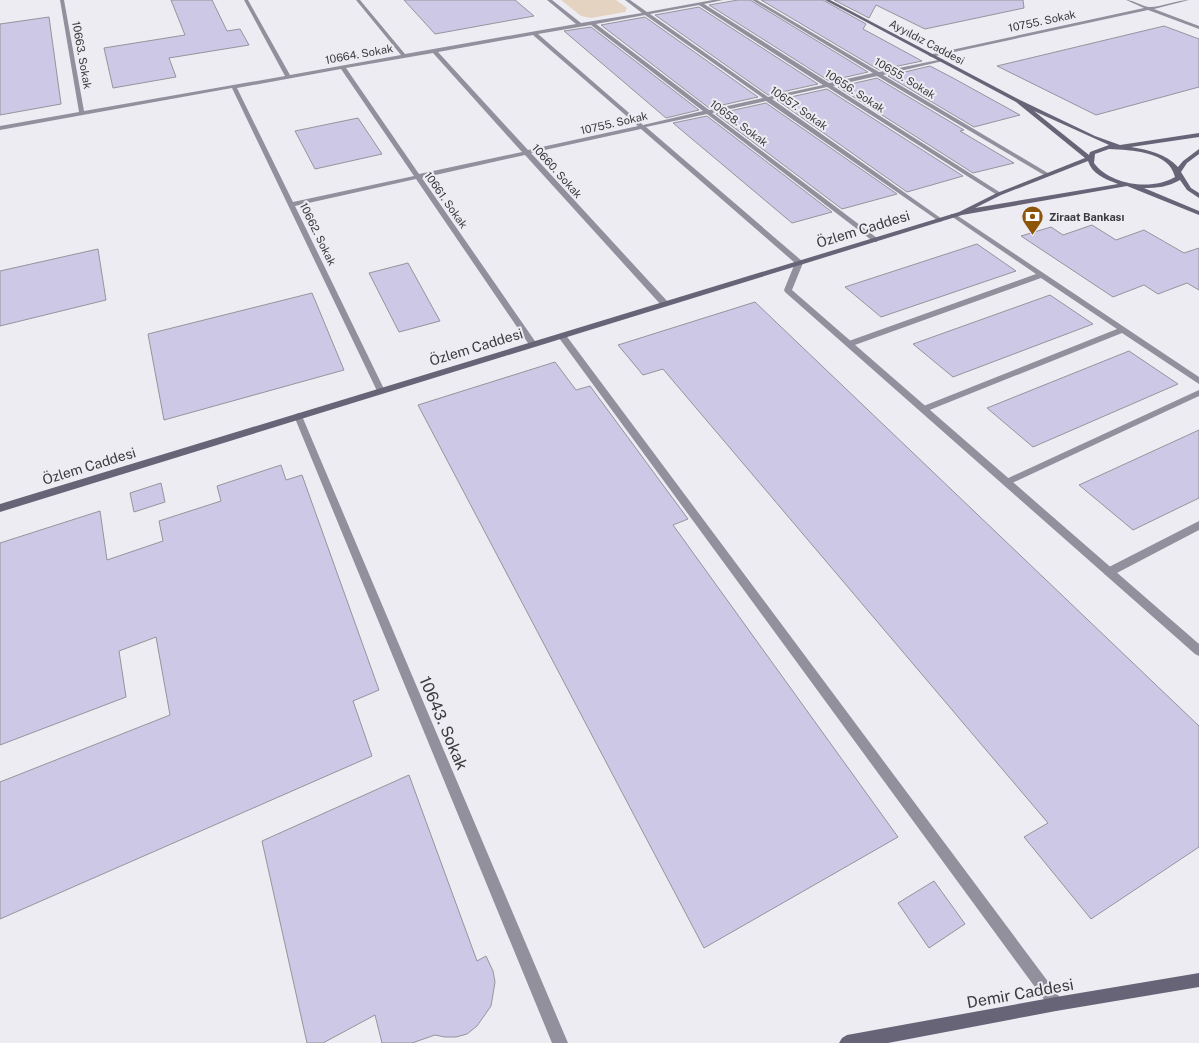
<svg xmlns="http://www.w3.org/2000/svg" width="1199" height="1043" viewBox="0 0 1199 1043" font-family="'Public Sans',sans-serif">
	<rect width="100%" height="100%" fill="#edecf3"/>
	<path fill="#e5d3c1" d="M 561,0 L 616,0 L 627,8 L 625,12 L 591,18 L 581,16 Z"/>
	<path fill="#cdc8e6" stroke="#95949b" d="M 171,0 L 212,0 L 227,31 L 240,29 L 249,45 L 169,58 L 176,77 L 113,88 L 104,48 L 185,35 Z
		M 404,0 L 515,0 L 534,16 L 435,34 Z
		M 738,0 L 750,0 L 868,72 L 829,81 L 709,5 Z
		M 761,0 L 823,0 L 866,24 L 863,29 L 922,61 L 879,70 Z
		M 834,0 L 1023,0 L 1024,8 L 925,29 L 876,5 L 869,18 Z
		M 699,7 L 818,84 L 768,95 L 655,15 Z
		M 49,17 L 61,104 L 0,115 L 0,24 Z
		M 645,17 L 758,97 L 709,108 L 601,25 Z
		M 1164,26 L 1199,39 L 1199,87 L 1096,115 L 997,66 Z
		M 591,27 L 699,110 L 666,118 L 564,31 Z
		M 930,66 L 953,78 L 1020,115 L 974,127 L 888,76 Z
		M 877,78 L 964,130 L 960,131 L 1014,163 L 973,173 L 838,87 Z
		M 827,89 L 963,176 L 907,192 L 777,100 Z
		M 766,103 L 897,194 L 842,209 L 716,114 Z
		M 707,116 L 832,212 L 792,223 L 673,123 Z
		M 358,118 L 382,154 L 315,169 L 295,131 Z
		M 1092,225 L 1116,240 L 1144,230 L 1184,253 L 1199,248 L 1199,290 L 1187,283 L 1158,294 L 1144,285 L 1113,297 L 1021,236 L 1051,227 L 1063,235 Z
		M 977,244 L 1016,271 L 881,317 L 845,287 Z
		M 98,249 L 106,300 L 0,326 L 0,271 Z
		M 408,263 L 440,321 L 399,332 L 369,273 Z
		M 312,293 L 344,370 L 164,420 L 148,334 Z
		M 1050,295 L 1093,324 L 953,377 L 913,344 Z
		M 755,302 L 1199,726 L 1199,847 L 1091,919 L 1024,837 L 1048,823 L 663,369 L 643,375 L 618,345 Z
		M 1129,351 L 1178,384 L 1033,447 L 987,408 Z
		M 555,362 L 576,390 L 590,386 L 688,519 L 673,525 L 898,837 L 704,948 L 418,405 Z
		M 1199,430 L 1199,498 L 1133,530 L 1079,485 Z
		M 281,465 L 286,480 L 302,475 L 379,690 L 353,701 L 372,756 L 0,919 L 0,782 L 170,715 L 156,637 L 119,651 L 126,697 L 0,745 L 0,543 L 100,511 L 107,560 L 163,541 L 159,521 L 221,501 L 217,486 Z
		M 161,483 L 165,502 L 134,512 L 130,493 Z
		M 409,775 L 477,961 L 486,956 L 493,971 L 495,982 L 491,1006 L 477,1026 L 467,1034 L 456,1037 L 445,1037 L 435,1035 L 412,1043 L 382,1043 L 375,1015 L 323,1043 L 307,1043 L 262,841 Z
		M 934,881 L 965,924 L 929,948 L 898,903 Z"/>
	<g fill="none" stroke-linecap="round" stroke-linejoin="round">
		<path fill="#93909d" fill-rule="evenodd" d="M 951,214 L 955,214 L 1199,377 L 1199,384 L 1122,333 L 927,411 L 921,411 L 920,409 L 921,407 L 1117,329 L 1041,278 L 852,346 L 846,346 L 846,342 L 1036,274 L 951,216 Z
			M 562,333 L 565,334 L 1061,999 L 1063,1004 L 1061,1009 L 1056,1011 L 1051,1009 L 559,338 L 558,336 Z
			M 1199,390 L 1199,396 L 1010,484 L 1007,486 L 1002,482 L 1004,480 Z
			M 1199,521 L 1199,530 L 1113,575 L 1105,575 L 1104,572 L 1105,569 Z"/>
		<path fill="#93909d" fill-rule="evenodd" d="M 60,0 L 64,0 L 84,111 L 285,76 L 244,0 L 248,0 L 290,75 L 401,55 L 356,0 L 360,0 L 405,54 L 576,24 L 547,0 L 552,0 L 581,23 L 642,13 L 625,0 L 630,0 L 647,12 L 713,0 L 723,0 L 704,4 L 829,83 L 873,73 L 752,0 L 757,0 L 879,72 L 943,59 L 943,61 L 883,75 L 1048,173 L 1048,175 L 1044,175 L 877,76 L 833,86 L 1001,193 L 1001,195 L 997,195 L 827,87 L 772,99 L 942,219 L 942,221 L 940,222 L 766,101 L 712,113 L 877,238 L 877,242 L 874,242 L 707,114 L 646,127 L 802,261 L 803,263 L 792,290 L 1199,644 L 1199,656 L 1195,654 L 785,292 L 784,290 L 795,263 L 641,129 L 531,153 L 668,302 L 668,306 L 662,306 L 525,155 L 422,178 L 537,344 L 533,347 L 530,346 L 416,179 L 295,206 L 385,391 L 381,394 L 378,393 L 232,88 L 0,130 L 0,126 L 79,112 ZM 699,5 L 823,85 L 768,97 L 650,14 ZM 645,15 L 763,98 L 709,110 L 596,24 ZM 591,25 L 703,111 L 643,125 L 538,34 ZM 533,35 L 638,126 L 528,150 L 438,52 ZM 433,53 L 522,152 L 419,174 L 346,68 ZM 341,69 L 414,176 L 293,202 L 237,88 Z
			M 1126,0 C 1134,0 1141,6 1149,7 C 1158,8 1177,0 1189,0 L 1154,9 L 1199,26 L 1199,29 L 1148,10 L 931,57 L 928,55 L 1144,8 Z
			M 298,413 L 302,416 L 568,1043 L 552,1043 L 294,416 Z"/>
		<path fill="#686477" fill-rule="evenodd" d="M 825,0 L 830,0 L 1020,100 L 1095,136 L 1120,145 L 1199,133 L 1199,137 L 1131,147 C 1149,150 1166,154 1178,167 L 1183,161 L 1199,149 L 1199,154 L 1187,163 L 1181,172 L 1191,188 L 1199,193 L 1199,198 L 1187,190 L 1180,180 C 1168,187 1157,188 1144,188 L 1199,211 L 1199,215 L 1127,186 L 962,215 L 0,512 L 0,504 L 959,212 L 997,193 L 1085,158 L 1016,102 ZM 1034,111 L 1109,145 L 1090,152 L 1089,155 ZM 1109,149 C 1131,150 1169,151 1175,177 C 1152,191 1110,185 1094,163 L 1095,154 ZM 1088,161 C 1092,174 1105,179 1118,184 L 975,208 L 1001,195 Z
			M 1199,973 L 1199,987 L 1056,1011 L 888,1043 L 839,1043 L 842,1038 L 847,1035 L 1056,997 Z"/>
	</g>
	<defs>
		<symbol id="bank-pin" viewBox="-11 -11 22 30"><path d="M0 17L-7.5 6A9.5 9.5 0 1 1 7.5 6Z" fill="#8c5509" stroke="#edecf3"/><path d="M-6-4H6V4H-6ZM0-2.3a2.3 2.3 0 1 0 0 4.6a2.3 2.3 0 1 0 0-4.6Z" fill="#fff"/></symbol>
	</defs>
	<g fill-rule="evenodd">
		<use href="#bank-pin" x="1020" y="204" width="25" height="34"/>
	</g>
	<g text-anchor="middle" stroke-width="4" stroke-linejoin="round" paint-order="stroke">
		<g font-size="11" fill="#3b3a3d" stroke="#edecf3">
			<text transform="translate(1042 21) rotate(-12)" y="4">10755. Sokak</text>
			<text transform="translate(927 42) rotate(28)" y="4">Ayyıldız Caddesi</text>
			<text transform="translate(359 54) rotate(-10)" y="4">10664. Sokak</text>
			<text transform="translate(82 55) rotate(80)" y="4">10663. Sokak</text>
			<text transform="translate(905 78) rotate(31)" y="4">10655. Sokak</text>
			<text transform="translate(855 91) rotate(33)" y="4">10656. Sokak</text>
			<text transform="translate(799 108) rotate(35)" y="4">10657. Sokak</text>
			<text transform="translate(614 123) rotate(-13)" y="4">10755. Sokak</text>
			<text transform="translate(739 123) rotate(37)" y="4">10658. Sokak</text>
			<text transform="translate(557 171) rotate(48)" y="4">10660. Sokak</text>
			<text transform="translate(446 200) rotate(55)" y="4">10661. Sokak</text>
			<text transform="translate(318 234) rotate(64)" y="4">10662. Sokak</text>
		</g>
		<g font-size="11" font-weight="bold" fill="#3b3a3d" stroke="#edecf3" text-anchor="start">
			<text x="1049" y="221">Ziraat Bankası</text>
		</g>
		<g font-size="14" fill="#3b3a3d" stroke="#edecf3">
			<text transform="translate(863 229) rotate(-17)" y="5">Özlem Caddesi</text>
			<text transform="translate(476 347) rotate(-17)" y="5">Özlem Caddesi</text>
			<text transform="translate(89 466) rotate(-17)" y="5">Özlem Caddesi</text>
		</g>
		<g font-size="16" fill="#3b3a3d" stroke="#edecf3">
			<text transform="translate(444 723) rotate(67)" y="6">10643. Sokak</text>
			<text transform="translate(1020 993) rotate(-10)" y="6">Demir Caddesi</text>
		</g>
	</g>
</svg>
